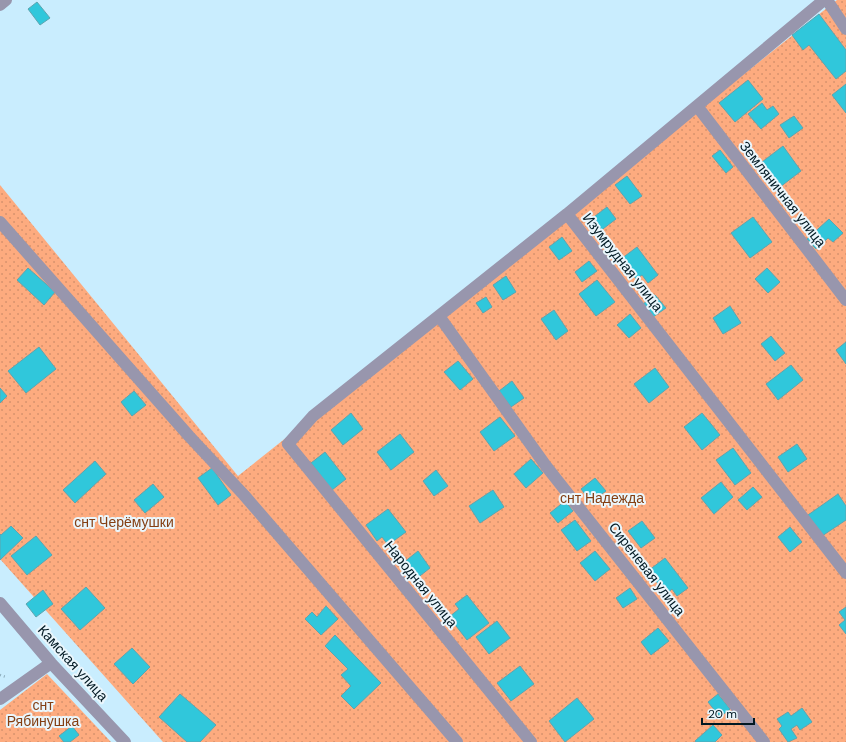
<svg xmlns="http://www.w3.org/2000/svg" width="846" height="742" viewBox="0 0 846 742" font-family="'DM Sans',sans-serif">
	<defs>
		<pattern id="park-dots" width="8" height="8" patternUnits="userSpaceOnUse"><rect width="8" height="8" fill="#fdab7f"/><path d="M2 2h.1M6 6h.1" fill="none" stroke="#d7926d" stroke-width="1.8" stroke-linecap="round"/></pattern>
	</defs>
	<rect width="100%" height="100%" fill="#c9edfe"/>
	<path fill="url(#park-dots)" d="M 837,0 L 846,0 L 846,742 L 163,742 L 0,559 L 0,185 L 238,476 Z
		M 47,674 L 111,742 L 0,742 L 0,710 Z"/>
	<path fill="#30c7db" stroke="#5da5b0" d="M 37,2 L 50,18 L 40,25 L 28,9 Z
		M 819,14 L 846,50 L 846,71 L 836,79 L 809,45 L 803,50 L 792,35 Z
		M 748,80 L 763,99 L 735,122 L 719,103 Z
		M 846,84 L 846,113 L 832,95 Z
		M 762,103 L 767,110 L 773,106 L 779,114 L 761,129 L 748,114 Z
		M 794,116 L 803,128 L 789,138 L 780,125 Z
		M 783,146 L 801,171 L 780,187 L 762,162 Z
		M 720,150 L 733,167 L 726,173 L 712,156 Z
		M 627,176 L 642,196 L 630,204 L 615,185 Z
		M 607,207 L 616,219 L 595,235 L 586,223 Z
		M 753,217 L 772,242 L 750,258 L 731,233 Z
		M 829,219 L 843,233 L 833,242 L 828,238 L 816,249 L 807,239 Z
		M 562,237 L 572,251 L 559,260 L 549,247 Z
		M 637,247 L 658,275 L 648,283 L 642,275 L 636,279 L 621,259 Z
		M 589,261 L 597,271 L 582,282 L 575,272 Z
		M 28,268 L 55,292 L 44,305 L 17,280 Z
		M 767,268 L 780,282 L 768,293 L 755,279 Z
		M 506,276 L 516,292 L 503,300 L 493,285 Z
		M 597,280 L 615,302 L 596,316 L 579,294 Z
		M 655,295 L 666,308 L 653,317 L 643,304 Z
		M 486,297 L 492,307 L 483,313 L 476,303 Z
		M 730,306 L 741,323 L 723,334 L 713,318 Z
		M 554,310 L 568,331 L 556,340 L 541,319 Z
		M 630,314 L 641,328 L 629,338 L 617,325 Z
		M 771,336 L 785,353 L 775,361 L 761,344 Z
		M 846,342 L 846,364 L 836,350 Z
		M 39,347 L 56,369 L 26,393 L 8,371 Z
		M 458,361 L 473,379 L 460,390 L 444,372 Z
		M 791,365 L 803,380 L 778,400 L 766,384 Z
		M 655,368 L 669,387 L 649,403 L 634,384 Z
		M 512,381 L 524,398 L 511,407 L 499,391 Z
		M 0,388 L 7,396 L 0,403 Z
		M 134,391 L 146,405 L 132,416 L 121,402 Z
		M 351,413 L 363,429 L 343,445 L 331,430 Z
		M 702,413 L 720,435 L 702,450 L 684,427 Z
		M 500,417 L 515,436 L 494,451 L 480,432 Z
		M 400,434 L 414,452 L 391,470 L 377,452 Z
		M 797,444 L 807,459 L 788,472 L 778,457 Z
		M 733,448 L 751,473 L 735,485 L 716,460 Z
		M 325,452 L 346,479 L 332,490 L 311,463 Z
		M 531,459 L 543,473 L 526,488 L 514,474 Z
		M 95,461 L 106,474 L 75,503 L 63,490 Z
		M 212,468 L 231,495 L 218,505 L 198,478 Z
		M 436,470 L 448,486 L 434,496 L 423,481 Z
		M 595,478 L 606,491 L 591,502 L 581,489 Z
		M 721,482 L 733,497 L 714,514 L 701,498 Z
		M 153,484 L 164,497 L 145,513 L 134,500 Z
		M 753,487 L 762,497 L 747,510 L 738,500 Z
		M 493,490 L 504,507 L 480,523 L 469,506 Z
		M 838,494 L 846,506 L 846,520 L 822,536 L 808,515 Z
		M 565,501 L 573,511 L 558,523 L 550,513 Z
		M 388,509 L 406,532 L 388,545 L 382,537 L 377,541 L 366,525 Z
		M 575,520 L 591,541 L 577,551 L 561,530 Z
		M 642,521 L 655,538 L 641,548 L 628,531 Z
		M 11,526 L 23,538 L 0,560 L 0,534 L 1,535 Z
		M 790,527 L 802,542 L 790,552 L 778,537 Z
		M 36,536 L 52,555 L 27,575 L 11,556 Z
		M 418,551 L 430,568 L 416,579 L 403,563 Z
		M 595,551 L 610,569 L 595,581 L 580,563 Z
		M 665,558 L 688,588 L 677,596 L 672,589 L 666,594 L 648,571 Z
		M 86,587 L 105,608 L 80,630 L 61,609 Z
		M 630,588 L 637,599 L 623,608 L 616,598 Z
		M 43,590 L 53,604 L 36,617 L 26,604 Z
		M 467,595 L 489,623 L 467,640 L 449,617 L 459,609 L 455,604 Z
		M 326,606 L 338,619 L 321,635 L 305,619 L 312,612 L 317,617 Z
		M 846,607 L 846,634 L 839,625 L 845,620 L 839,612 Z
		M 497,621 L 510,638 L 489,654 L 476,637 Z
		M 658,628 L 669,641 L 651,655 L 641,642 Z
		M 335,635 L 381,683 L 354,709 L 341,696 L 351,686 L 341,675 L 348,669 L 325,646 Z
		M 132,648 L 150,667 L 133,684 L 114,664 Z
		M 520,666 L 534,684 L 511,701 L 497,683 Z
		M 180,694 L 216,725 L 200,742 L 187,742 L 159,717 Z
		M 718,694 L 730,709 L 720,717 L 708,702 Z
		M 577,698 L 594,719 L 565,742 L 549,721 Z
		M 802,708 L 812,722 L 800,730 L 797,725 L 791,729 L 797,738 L 788,742 L 779,729 L 782,726 L 777,719 L 788,712 L 791,716 Z
		M 713,725 L 722,735 L 715,742 L 696,742 L 695,741 Z
		M 72,726 L 79,735 L 70,742 L 64,742 L 59,736 Z"/>
	<g fill="none" stroke-linecap="round" stroke-linejoin="round">
		<path stroke="#8cacbb" stroke-width="2.5" stroke-dasharray="1 3" stroke-linecap="butt" d="M 0,675 L 6,677"/>
		<path stroke="#9896ad" stroke-width="12" d="M 824,0 L 567,214 L 846,573
			M 827,0 L 846,29
			M 0,5 L 6,0
			M 697,106 L 846,300
			M 0,222 L 189,436 L 244,495 L 457,742
			M 439,316 L 546,466 L 764,742
			M 0,603 L 51,663 L 125,742
			M 0,699 L 51,663
			M 531,742 L 288,444 L 313,416 L 567,214"/>
	</g>
	<g text-anchor="middle" stroke-width="4" stroke-linejoin="round" paint-order="stroke">
		<g font-size="14" fill="#011822" stroke="#eaf6fc">
			<text transform="translate(783 194) rotate(52)" y="5">Земляничная улица</text>
			<text transform="translate(623 262) rotate(52)" y="5">Изумрудная улица</text>
			<text transform="translate(647 569) rotate(52)" y="5">Сиреневая улица</text>
			<text transform="translate(421 584) rotate(51)" y="5">Народная улица</text>
			<text transform="translate(73 663) rotate(48)" y="5">Камская улица</text>
		</g>
		<g font-size="14" fill="#843f13" stroke="#eaf6fc">
			<text x="602" y="503">снт Надежда</text>
			<text x="124" y="527">снт Черёмушки</text>
			<text x="43" y="710">снт<tspan x="43" dy="16">Рябинушка</tspan></text>
		</g>
	</g>
	<path d="M702 718v6h52v-6" fill="none" stroke="#011822" stroke-width="2"/>
	<text x="708" y="718" font-size="12" fill="#011822" stroke="#eaf6fc" stroke-width="3" paint-order="stroke">20 m</text>
</svg>
